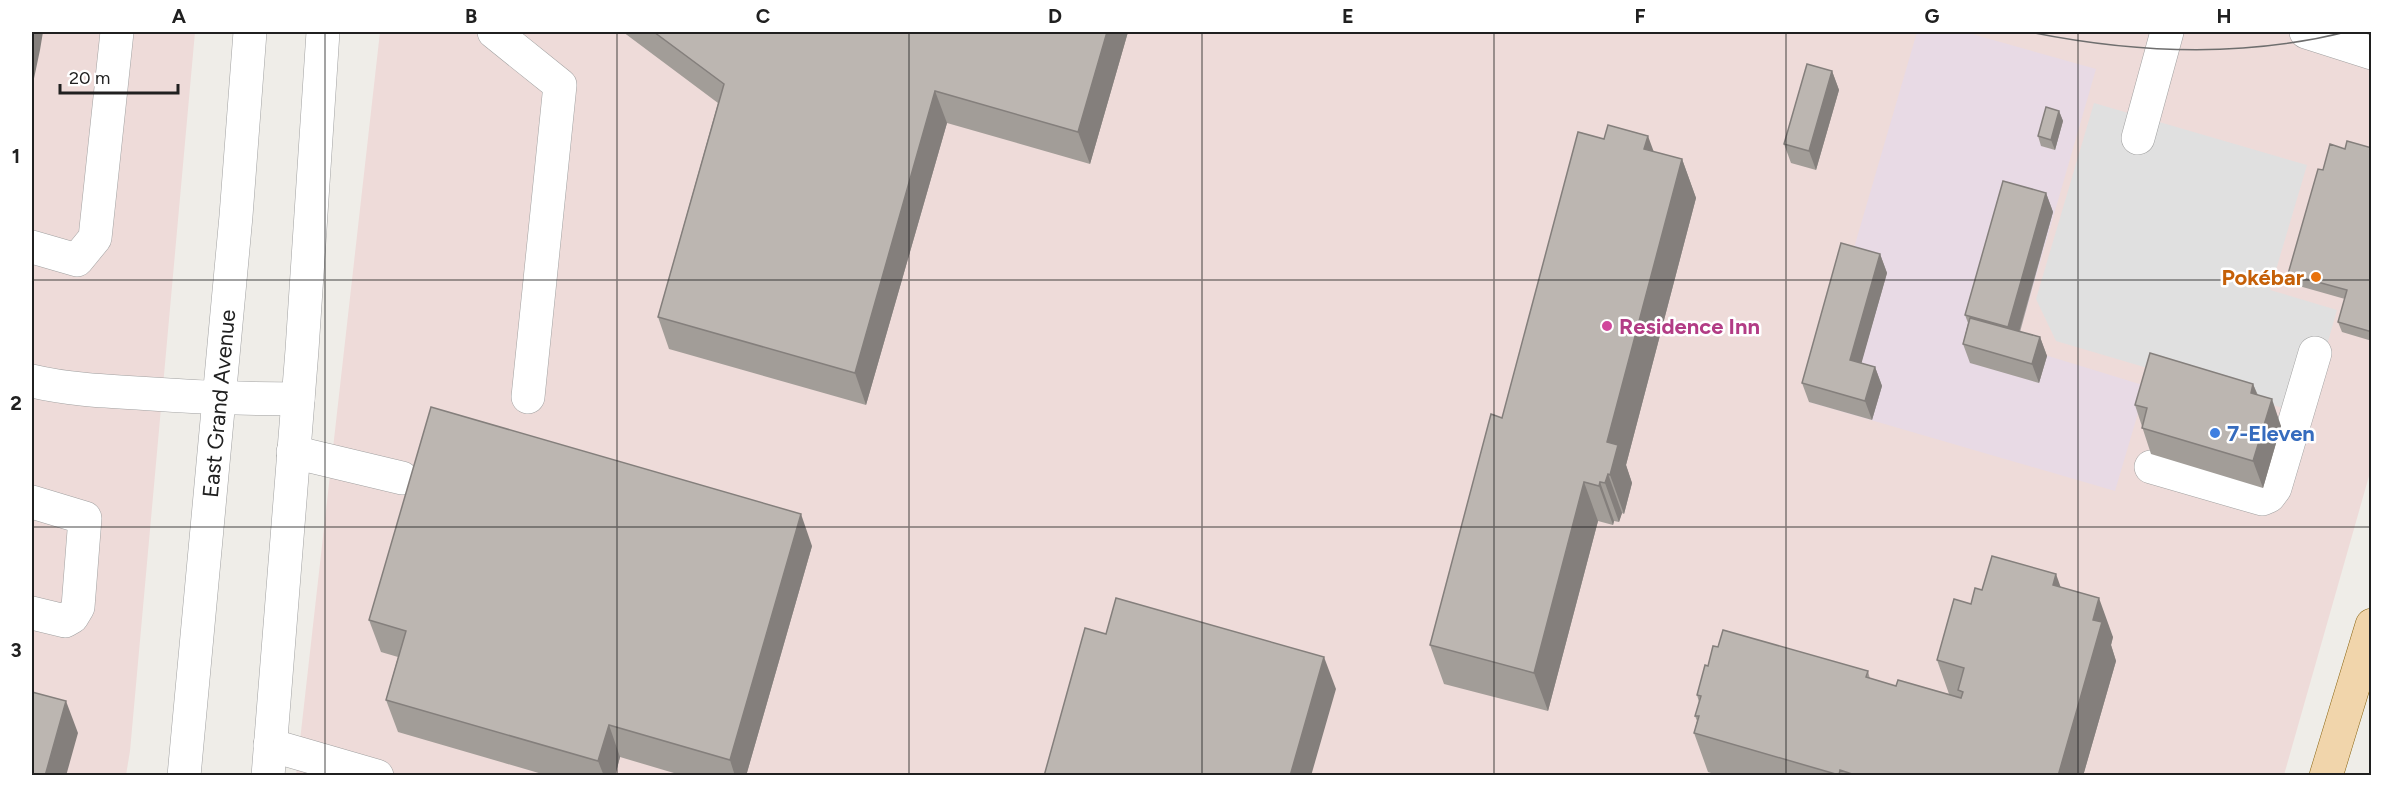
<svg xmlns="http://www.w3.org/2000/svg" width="2403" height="807" viewBox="0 0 2403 807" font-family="Figtree,sans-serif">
	<rect width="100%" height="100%" fill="#efede8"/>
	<path fill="#eedbd9" d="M 32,32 L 195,32 L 130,751 L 126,775 L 32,775 Z
		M 380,32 L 2371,32 L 2371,469 L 2284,775 L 296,776 Z"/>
	<path fill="#e8dae5" d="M 1917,32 L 1965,32 L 2096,69 L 2016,346 L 2146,386 L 2115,491 L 1809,402 Z"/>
	<path fill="#e0e0e0" d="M 2094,103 L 2307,165 L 2270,290 L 2337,310 L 2307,415 L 2056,341 L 2036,299 Z"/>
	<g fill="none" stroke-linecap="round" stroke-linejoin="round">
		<defs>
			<g id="minor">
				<path d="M 494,32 L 560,85 L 528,397"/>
				<path d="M 2306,32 L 2372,53"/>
				<path d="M 2138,138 L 2167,32"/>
				<path d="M 32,247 L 77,260 L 95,238 L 117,32"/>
				<path d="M 32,381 C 66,389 101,391 137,393 C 190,397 244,399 298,399"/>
				<path d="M 293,452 L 402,478"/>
				<path d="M 2151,467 L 2262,499 L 2269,496 L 2275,488 L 2315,353"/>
				<path d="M 32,502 L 85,518 L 78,607 L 72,617 L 65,621 L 32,613"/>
				<path d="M 270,745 L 377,776"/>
				<path id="s1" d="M 184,776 L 236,216 L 250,32"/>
				<path d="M 268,776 L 302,350 L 323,32"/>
			</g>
			<path id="major" d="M 2326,776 L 2372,625"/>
		</defs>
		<use href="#minor" stroke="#a1a1a1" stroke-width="34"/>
		<use href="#major" stroke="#8a6512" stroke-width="34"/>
		<use href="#minor" stroke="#fff" stroke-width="33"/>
		<use href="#major" stroke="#f1d5ab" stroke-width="33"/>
		<path stroke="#6e6e6e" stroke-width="1.5" d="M 2030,32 C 2134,53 2242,58 2346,32"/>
	</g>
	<path fill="#a29d98" d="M 623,32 L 1128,32 L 1090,164 L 947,123 L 866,405 L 669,349 L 658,317 L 718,103 Z
		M 1832,71 L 1839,90 L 1816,170 L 1791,163 L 1784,144 Z
		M 2059,111 L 2063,121 L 2055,150 L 2041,146 L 2038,136 Z
		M 1604,139 L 1682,159 L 1696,198 L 1626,465 L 1632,483 L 1624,514 L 1622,513 L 1619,522 L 1614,521 L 1613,525 L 1598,521 L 1548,711 L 1444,684 L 1430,645 L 1502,418 Z
		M 2372,148 L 2372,341 L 2342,332 L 2338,322 L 2345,299 L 2292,284 L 2288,274 L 2323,170 L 2345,149 Z
		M 2046,193 L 2053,212 L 2020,332 L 2040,337 L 2047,356 L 2039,383 L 1970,363 L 1963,344 L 1968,323 L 1965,315 Z
		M 1880,254 L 1887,273 L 1861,363 L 1875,367 L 1882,386 L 1872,420 L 1809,402 L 1802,383 Z
		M 2253,384 L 2258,395 L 2281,426 L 2263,488 L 2151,454 L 2135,405 Z
		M 812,546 L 746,776 L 684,776 L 620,757 L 615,776 L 549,776 L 398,732 L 386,700 L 398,657 L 381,652 L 369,620 Z
		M 2060,587 L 2113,637 L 2111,645 L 2116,661 L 2083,776 L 1720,776 L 1708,772 L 1694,733 L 1697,721 L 1695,716 L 1699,702 L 1697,695 L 1708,666 L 1868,671 L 1870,679 L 1896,686 L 1949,694 L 1937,660 L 1971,604 L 1982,590 Z"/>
	<path fill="#847f7c" d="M 32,32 L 43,32 L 40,50 L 32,88 Z
		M 1107,32 L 1128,32 L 1090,164 L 1078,132 Z
		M 1832,71 L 1839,90 L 1816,170 L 1809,151 Z
		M 935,91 L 947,123 L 866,405 L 855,373 Z
		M 2059,111 L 2063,121 L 2055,150 L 2051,140 Z
		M 1648,136 L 1662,174 L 1644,149 Z
		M 1682,159 L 1696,198 L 1626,465 L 1632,483 L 1624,514 L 1610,475 L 1607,442 Z
		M 2046,193 L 2053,212 L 2015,346 L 2008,327 Z
		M 1880,254 L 1887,273 L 1857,379 L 1850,360 Z
		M 2040,337 L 2047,356 L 2039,383 L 2032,364 Z
		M 1875,367 L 1882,386 L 1872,420 L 1865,401 Z
		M 2253,384 L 2263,410 L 2251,393 Z
		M 2272,399 L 2281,426 L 2263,488 L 2253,461 Z
		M 1608,474 L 1622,513 L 1619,522 L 1605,483 Z
		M 1584,482 L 1598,521 L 1548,711 L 1534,673 Z
		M 1600,482 L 1614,521 L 1613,525 L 1599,486 Z
		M 801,514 L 812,546 L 746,776 L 735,776 L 730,760 Z
		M 2056,574 L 2070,613 L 2053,585 Z
		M 2099,598 L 2113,637 L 2111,645 L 2116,661 L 2083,776 L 2058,776 L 2093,620 Z
		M 1324,657 L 1336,689 L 1311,776 L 1290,776 Z
		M 66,701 L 78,733 L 66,776 L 45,776 Z
		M 609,725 L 620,757 L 615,776 L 604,776 L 598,761 Z"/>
	<path fill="#bcb6b1" stroke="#847f7c" stroke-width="1.5" d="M 654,32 L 1107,32 L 1078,132 L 935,91 L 855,373 L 658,317 L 724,84 Z
		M 1807,64 L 1832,71 L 1809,151 L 1784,144 Z
		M 2046,107 L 2059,111 L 2051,140 L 2038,136 Z
		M 1608,125 L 1648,136 L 1644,149 L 1682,159 L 1607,442 L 1618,445 L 1610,475 L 1608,474 L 1605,483 L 1600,482 L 1599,486 L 1584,482 L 1534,673 L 1430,645 L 1491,414 L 1502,418 L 1578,132 L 1604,139 Z
		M 2347,141 L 2372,148 L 2372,332 L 2338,322 L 2347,290 L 2288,274 L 2318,169 L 2323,170 L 2330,144 L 2345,149 Z
		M 2003,181 L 2046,193 L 2008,327 L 1965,315 Z
		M 1841,243 L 1880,254 L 1850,360 L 1875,367 L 1865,401 L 1802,383 Z
		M 1970,318 L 2040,337 L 2032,364 L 1963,344 Z
		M 2150,353 L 2253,384 L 2251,393 L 2272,399 L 2253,461 L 2142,428 L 2147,408 L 2135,405 Z
		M 431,407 L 801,514 L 730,760 L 609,725 L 598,761 L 386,700 L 406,631 L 369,620 Z
		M 1992,556 L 2056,574 L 2053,585 L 2099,598 L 2093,620 L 2102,622 L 2058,776 L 1858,776 L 1840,770 L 1839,775 L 1694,733 L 1699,716 L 1695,716 L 1701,696 L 1697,695 L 1705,665 L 1708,666 L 1713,646 L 1718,647 L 1723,630 L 1868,671 L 1866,677 L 1896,686 L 1898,680 L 1961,698 L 1963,692 L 1958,690 L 1964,668 L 1937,660 L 1954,599 L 1971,604 L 1975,588 L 1982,590 Z
		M 1116,598 L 1324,657 L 1290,776 L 1044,776 L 1085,628 L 1106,634 Z
		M 32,692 L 66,701 L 45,776 L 32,776 Z"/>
	<path fill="none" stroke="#202020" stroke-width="1.5" stroke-opacity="0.55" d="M 325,32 L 325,776M 617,32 L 617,776M 909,32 L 909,776M 1202,32 L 1202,776M 1494,32 L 1494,776M 1786,32 L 1786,776M 2078,32 L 2078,776M 32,280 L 2372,280M 32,527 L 2372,527"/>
	<circle fill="#e8710a" stroke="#fff" stroke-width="2" cx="2316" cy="277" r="6"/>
	<circle fill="#d1479c" stroke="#fff" stroke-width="2" cx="1607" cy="326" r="6"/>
	<circle fill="#3f7fe0" stroke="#fff" stroke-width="2" cx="2215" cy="433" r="6"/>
	<g text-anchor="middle" stroke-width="5" stroke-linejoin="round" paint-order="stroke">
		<g font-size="22" font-weight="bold" fill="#c56008" stroke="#fff" text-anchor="end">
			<text x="2304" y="285">Pokébar</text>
		</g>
		<g font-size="22" font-weight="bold" fill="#b23c85" stroke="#fff" text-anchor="start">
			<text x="1619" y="334">Residence Inn</text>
		</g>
		<g font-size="22" fill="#202020" stroke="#fff">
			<text dy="8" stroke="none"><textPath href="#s1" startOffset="374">East Grand Avenue</textPath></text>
		</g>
		<g font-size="22" font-weight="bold" fill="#366cbe" stroke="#fff" text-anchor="start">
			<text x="2227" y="441">7-Eleven</text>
		</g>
	</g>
	<rect width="2403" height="807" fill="none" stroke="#ffffff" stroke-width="66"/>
	<path d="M60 84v9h118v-9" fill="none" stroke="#202020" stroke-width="3"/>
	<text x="69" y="84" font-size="18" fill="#202020" stroke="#ffffff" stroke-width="4.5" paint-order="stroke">20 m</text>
	<rect x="33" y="33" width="2337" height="741" fill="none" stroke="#202020" stroke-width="2"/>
	<g font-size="20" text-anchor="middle" font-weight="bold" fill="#202020">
		<text x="179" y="23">A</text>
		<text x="471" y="23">B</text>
		<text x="763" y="23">C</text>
		<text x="1055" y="23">D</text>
		<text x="1348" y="23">E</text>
		<text x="1640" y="23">F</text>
		<text x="1932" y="23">G</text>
		<text x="2224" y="23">H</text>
		<text x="16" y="163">1</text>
		<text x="16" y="410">2</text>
		<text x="16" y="657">3</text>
	</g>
</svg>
